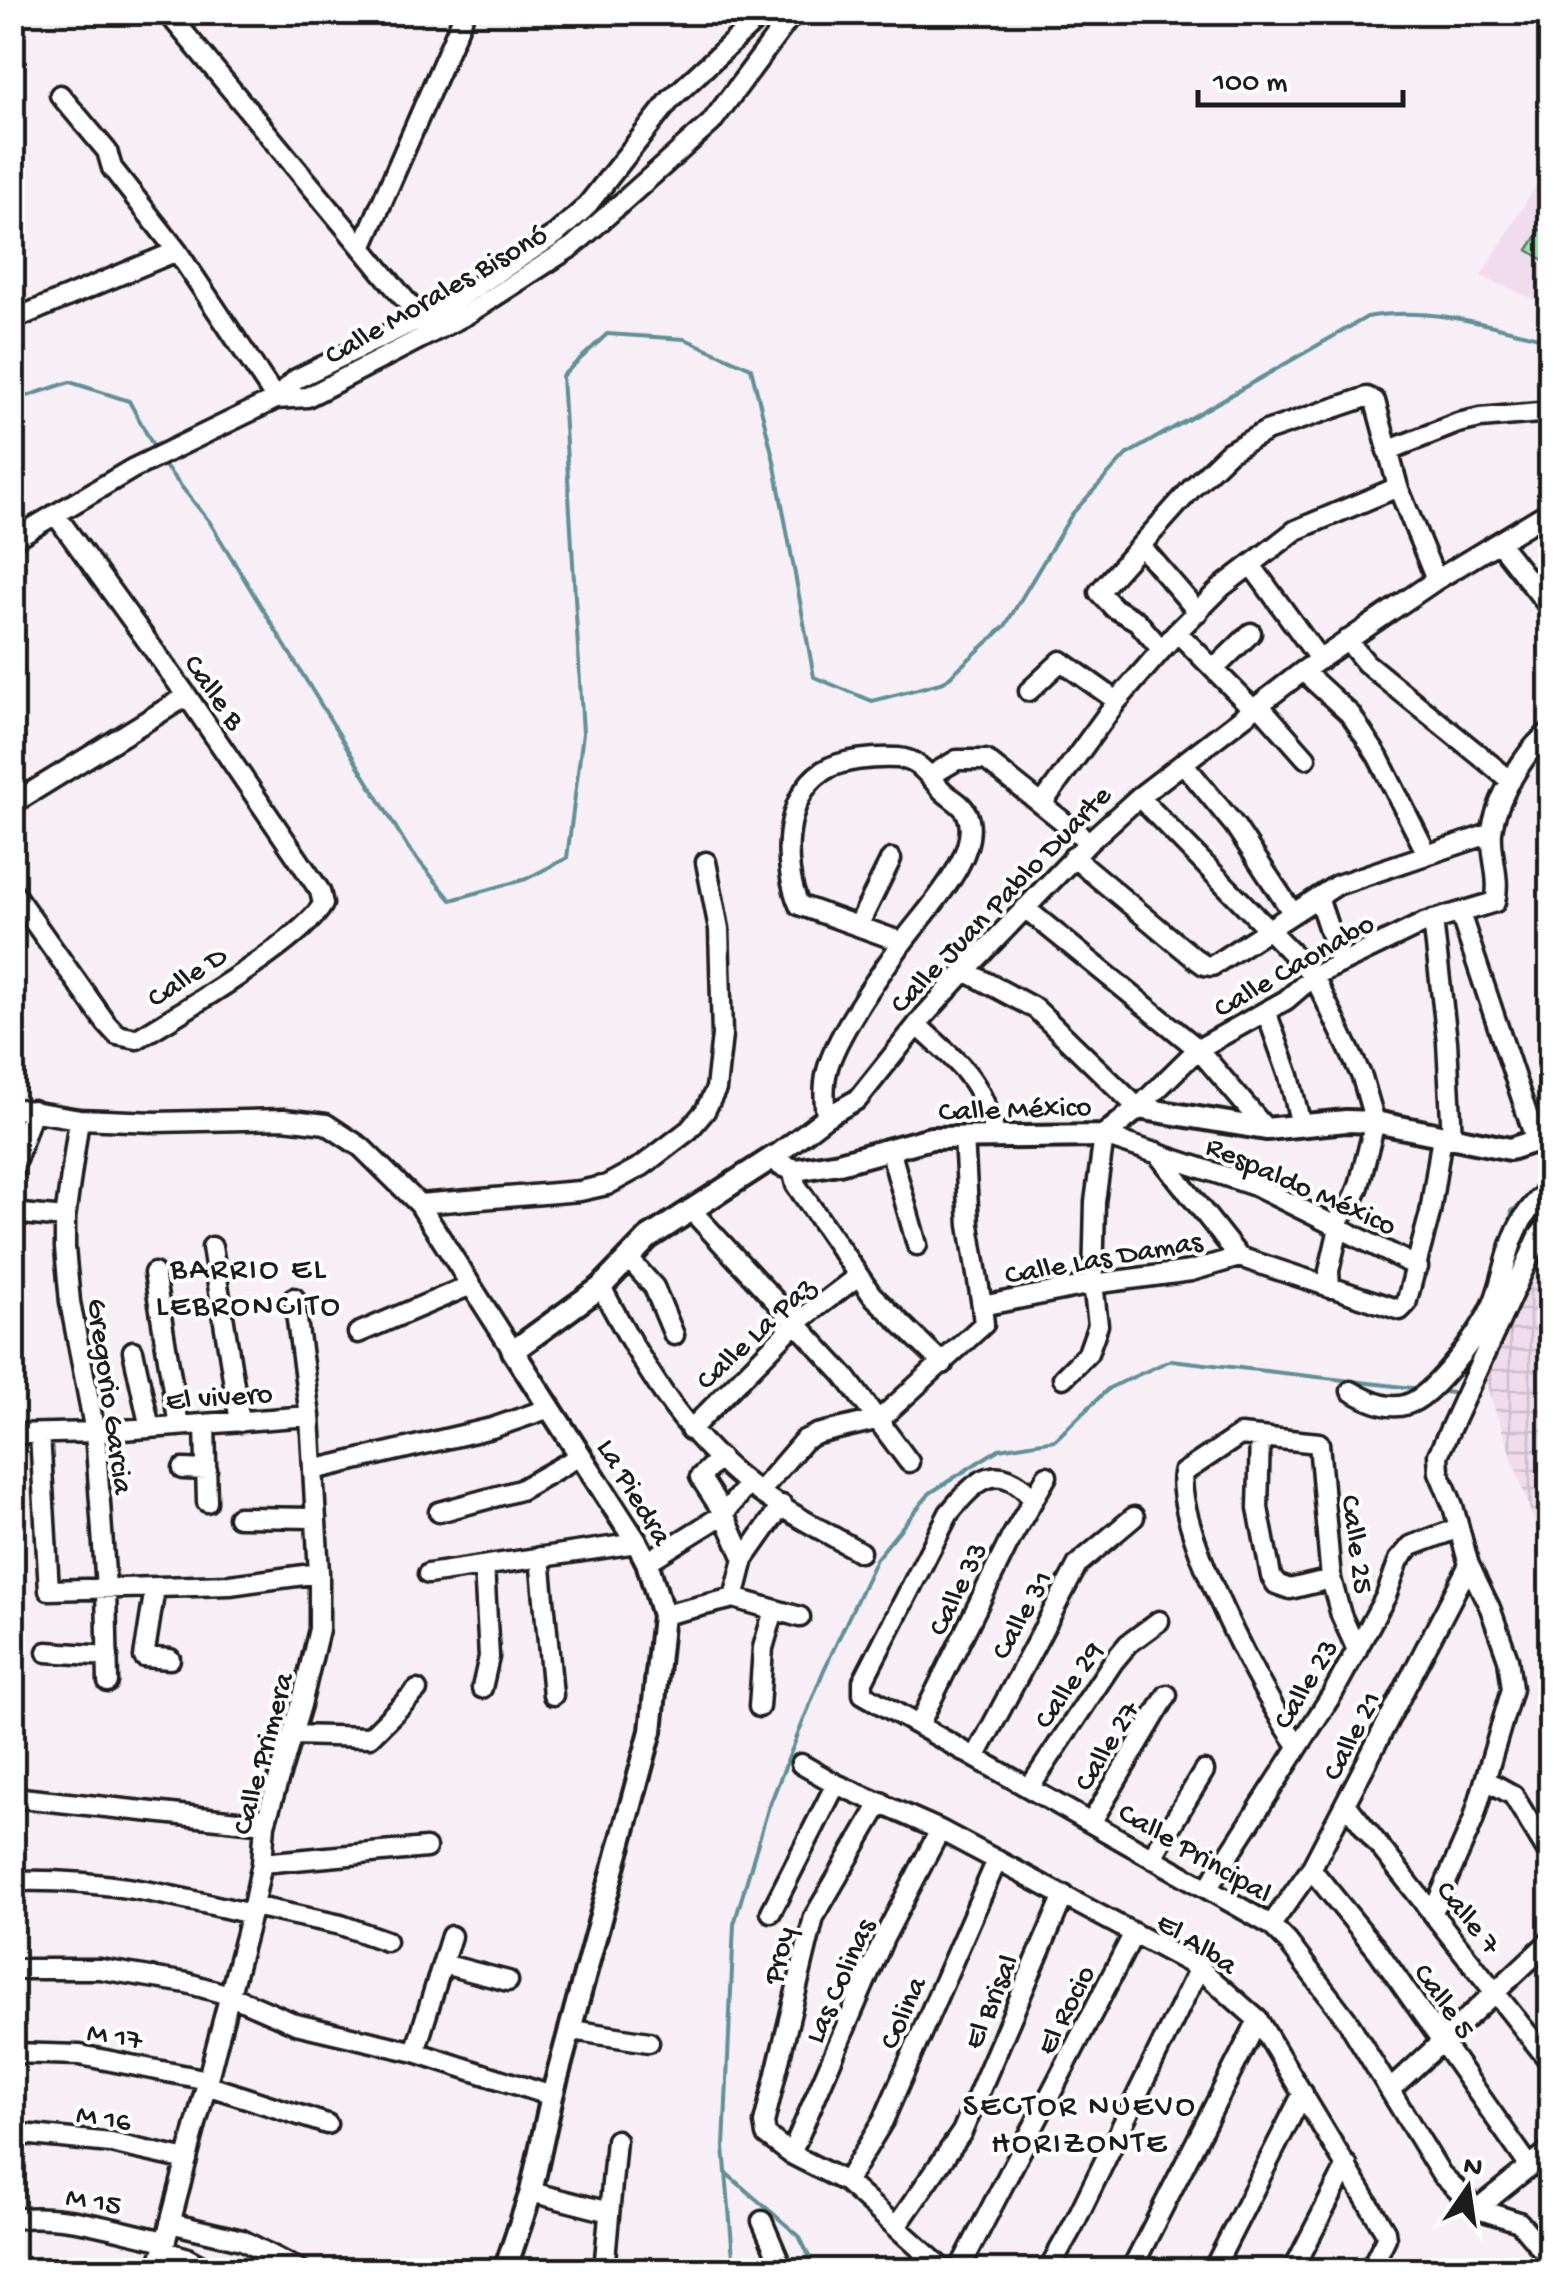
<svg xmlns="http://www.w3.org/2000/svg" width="1563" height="2283" viewBox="0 0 1563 2283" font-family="'Gochi Hand',sans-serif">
	<defs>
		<pattern id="industrial-grid" width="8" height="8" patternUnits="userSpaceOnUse" patternTransform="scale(2.5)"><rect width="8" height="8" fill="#f0dcec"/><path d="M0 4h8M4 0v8" fill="none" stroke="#cdbcca"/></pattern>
	</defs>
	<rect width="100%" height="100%" fill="#f8eff6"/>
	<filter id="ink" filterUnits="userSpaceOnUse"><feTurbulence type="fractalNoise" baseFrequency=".01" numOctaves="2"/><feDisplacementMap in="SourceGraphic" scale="20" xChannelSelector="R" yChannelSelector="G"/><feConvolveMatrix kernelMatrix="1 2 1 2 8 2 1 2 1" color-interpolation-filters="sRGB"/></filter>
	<g filter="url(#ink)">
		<path fill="#f0dcec" d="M 1550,163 L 1550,306 L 1481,276 Z"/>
		<path fill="url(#industrial-grid)" d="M 1550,1257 L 1550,1567 L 1477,1358 Z"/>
		<path fill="#9adfaa" stroke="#5b7e63" stroke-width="2.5" d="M 1550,215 L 1550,264 L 1528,250 Z"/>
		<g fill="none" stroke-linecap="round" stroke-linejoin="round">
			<path stroke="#5f8f97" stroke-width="4" d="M 12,401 L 70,382 L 129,401 L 156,451
				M 160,460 L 209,521 L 409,849 L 451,900 L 526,879 L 567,858 L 583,733 L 562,376 L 607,334 L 685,339 L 751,368 L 774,461 L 814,677 L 872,701 L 944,682 L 1005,626 L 1072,514 L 1126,455 L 1367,317 C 1430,306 1489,325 1550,340
				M 1550,905 L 1543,911 L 1550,938
				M 1510,1229 L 1512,1210 L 1523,1205
				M 1436,1391 L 1461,1394
				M 726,2173 L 799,2236 L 816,2270
				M 734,2270 L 724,2147 L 734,1924 L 768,1809 L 823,1672 L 876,1559 L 930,1493 L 999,1449 L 1055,1440 L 1109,1388 L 1171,1360 L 1421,1389"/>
			<defs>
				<path id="minor" d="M 167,12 L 426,325
					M 60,95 L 107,151 L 112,168 L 177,251 L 276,399
					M 362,248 L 465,12
					M 12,320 L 177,251
					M 276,399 L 307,397 L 319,391 L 466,315 L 573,246 L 711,123 L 794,12
					M 1387,451 L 1458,423 L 1480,418 L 1539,413 L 1547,414 L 1550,425
					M 12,540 L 132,469 L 276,399 L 296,379 L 450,304 L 556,234 L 585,208 L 671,99 L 765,12
					M 1499,543 L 1550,608
					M 1142,547 L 1198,612
					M 1251,565 L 1320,660
					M 1177,632 L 1253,709
					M 1347,640 L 1366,663 L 1511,781
					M 1161,649 L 1137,621 L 1114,608 L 1099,592 L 1193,487 L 1229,452 L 1266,431 L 1367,397 L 1375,401 L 1398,487 L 1436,580
					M 1214,669 L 1251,633
					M 1303,671 L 1351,715 L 1378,757 L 1427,854
					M 1029,691 L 1061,661 L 1117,701
					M 1259,705 L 1306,758
					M 1183,763 L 1235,826 L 1292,912
					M 930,776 L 957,760 L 986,760 L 1089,842
					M 1139,797 L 1314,976 L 1362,1077 L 1375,1122 L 1359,1186 L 1352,1203 L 1334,1225
					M 12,804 L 187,696
					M 1042,804 L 1117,701 L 1177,632 L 1223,586 L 1296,530 L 1398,487
					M 1073,857 L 1193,957 L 1204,965 L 1212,966 L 1337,885 L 1492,833
					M 12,891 L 106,1023 L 117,1035 L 137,1039 C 177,1015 303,941 323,904 L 320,891 L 187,696 L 55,514
					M 1318,897 L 1340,963
					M 1025,908 L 1198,1049 L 1266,1129
					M 1460,913 L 1536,1141
					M 1433,920 L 1447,1041 L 1452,1139
					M 858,926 L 891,859
					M 965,971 L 1036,1009 L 1138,1108 L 1198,1049 L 1286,1000 L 1314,976 L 1424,923 L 1495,902 C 1501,878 1490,855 1492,832 C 1495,801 1526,748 1550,732
					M 1266,1011 L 1289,1076 L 1301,1125
					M 917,1025 C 962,1067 979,1075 996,1137
					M 12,1108 L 79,1119 L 156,1122 L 284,1119 L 326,1124 L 361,1147 L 419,1204 L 513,1351
					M 826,1117 C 824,1098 823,1082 829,1064 C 840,1031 879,975 900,946 C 921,915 984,855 967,814 C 962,802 948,798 940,788 C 927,774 919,760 898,758 C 876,757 841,759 823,771 C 783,797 782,866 799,905 L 902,942
					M 79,1119 L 65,1218 L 65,1248 L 70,1302 L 95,1432 L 106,1588 L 108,1682
					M 964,1137 L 969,1225 L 982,1306
					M 890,1149 L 917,1245
					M 1156,1152 L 1239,1257 L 1400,1310 L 1406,1304 L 1430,1213 L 1442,1136
					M 775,1156 L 826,1117 L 858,1099 L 925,1015 L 965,971 L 1089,842 L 1139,797 L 1303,671 L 1436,580 L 1550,511
					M 792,1169 L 796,1185 L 872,1295 L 943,1364
					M 12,1172 L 33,1110
					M 419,1204 L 580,1191 L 607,1185 L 642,1166 L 689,1130 L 705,1111 L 716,1089 L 722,1035 L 719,929 L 706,862
					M 692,1211 L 844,1375 L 909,1462
					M 12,1213 L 65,1218
					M 212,1247 L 240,1422
					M 628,1258 L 654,1287 L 674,1335
					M 154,1273 L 179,1426
					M 601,1287 C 643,1364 677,1428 747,1483 C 781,1510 823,1530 860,1552
					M 1330,1288 L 1329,1271 L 1339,1228
					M 358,1333 L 471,1285
					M 133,1351 L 150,1428
					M 1063,1378 L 1088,1353 L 1098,1325 L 1093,1284 L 1095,1202 L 1104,1136 L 1255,1186 L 1418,1267
					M 1351,1391 C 1400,1419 1416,1407 1450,1368 C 1467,1348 1482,1328 1493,1304 C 1503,1280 1506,1253 1517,1230 C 1525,1212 1537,1201 1550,1187
					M 205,1424 L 207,1502
					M 690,1430 L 795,1324 L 858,1276
					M 12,1434 L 95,1432 L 310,1416
					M 40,1434 L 49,1590 L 230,1585 L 319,1573
					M 1260,1437 L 1258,1508 L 1271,1576 L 1276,1584 L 1290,1589 L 1331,1579
					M 720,1458 L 700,1477 L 724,1514 L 744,1559
					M 183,1469 L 207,1470
					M 313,1470 L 492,1428 L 550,1408
					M 760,1491 L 804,1440 L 817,1434 L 880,1419 L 984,1324 L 982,1306 L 1093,1284 L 1191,1271 L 1239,1257
					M 1034,1499 C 998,1458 977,1479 949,1513 L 863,1681 L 863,1694 L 1271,1925 L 1287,1941 L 1347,2020 L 1441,2174 L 1477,2209 L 1519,2222 L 1550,2259
					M 439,1512 L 520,1490 L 580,1456
					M 238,1517 L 316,1518
					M 540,1557 L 553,1695
					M 647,1562 L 724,1514 L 748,1484
					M 428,1574 L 637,1543
					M 155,1588 L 144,1657 L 170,1659
					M 734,1598 L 744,1559 L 782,1505
					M 663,1615 L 734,1598 L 800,1617
					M 47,1652 L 108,1656
					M 482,1688 L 489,1657 L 484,1566
					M 759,1707 L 763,1648 L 774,1610
					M 919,1725 L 1011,1538 L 1047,1476
					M 292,1735 L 370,1737 L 417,1690
					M 1298,1745 C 1264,1700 1174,1526 1183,1473 L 1240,1435 L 1319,1443 L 1331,1579 L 1341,1615 L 1357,1650
					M 976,1756 L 1078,1564 L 1134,1517
					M 801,1764 L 836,1784 L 940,1830 L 1199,1968 L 1258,2020 L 1385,2231 L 1386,2238 L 1370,2270
					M 1486,1780 L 1513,1795 L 1550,1856
					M 1030,1787 L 1113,1662 L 1128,1644 L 1159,1621
					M 12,1797 L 265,1824
					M 881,1802 L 814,1917 L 764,2123 L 766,2135 L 791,2154 L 846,2182 L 944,2270
					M 1346,1804 L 1550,2062
					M 1091,1823 L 1167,1695
					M 1152,1857 L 1204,1771
					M 262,1863 L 426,1848
					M 1311,1869 L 1378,1951 L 1530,2167
					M 12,1881 C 101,1878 166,1894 251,1914
					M 1207,1889 L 1333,1693 L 1386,1596 L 1399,1560 L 1411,1546 L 1459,1528
					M 253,1906 L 341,1925 L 386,1941
					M 771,1912 L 836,1784
					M 1433,1912 L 1473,1821 L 1512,1689 L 1508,1659 L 1490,1608 L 1469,1565 L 1453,1506 L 1439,1472 L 1438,1455 L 1539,1236 L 1550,1222
					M 1271,1925 L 1311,1869 L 1469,1565
					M 443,1964 L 508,1981
					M 12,1969 L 100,1969 L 187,1983 L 229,1995 L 296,2024 L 415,2052 L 552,2096
					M 572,2030 L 649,2042
					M 415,2052 L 451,1936
					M 12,2053 L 80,2055 L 208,2080
					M 206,2085 L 327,2124
					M 1391,2089 L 1550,1941
					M 12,2133 L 111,2143 L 187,2160
					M 791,2154 L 884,1938 L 940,1830
					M 846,2182 L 883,2121 L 997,1860
					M 531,2192 L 609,2212
					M 1477,2209 L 1550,2150
					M 12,2219 C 63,2212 117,2231 166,2241
					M 762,2221 L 783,2270
					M 170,2223 L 242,2240 L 300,2270
					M 896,2227 L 962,2132 L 1064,1895
					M 163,2251 L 185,2257 L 208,2270
					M 158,2270 L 253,1906 L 262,1863 L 265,1824 L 301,1705 L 319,1629 L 319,1573 L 310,1416 L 294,1298
					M 604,2270 L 616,2140
					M 959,2270 L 1134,1933
					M 1048,2270 L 1073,2226 L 1199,1968
					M 1131,2270 L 1258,2020
					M 1213,2270 L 1303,2093
					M 1293,2270 L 1347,2165"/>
				<path id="tertiary" d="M 505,2270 L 531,2192 L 552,2096 L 651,1731 L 663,1615 L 647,1562 L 637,1543 L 513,1351 L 601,1287 L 648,1238 L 775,1156 L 781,1165 L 796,1170 L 839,1163 L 931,1138 L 1104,1136 L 1138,1108 L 1266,1129 L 1346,1121 L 1375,1122 L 1510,1149 L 1550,1136"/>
			</defs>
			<use href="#minor" stroke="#1c1c1c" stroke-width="25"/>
			<use href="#tertiary" stroke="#1c1c1c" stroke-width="28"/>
			<use href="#minor" stroke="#fff" stroke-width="18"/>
			<use href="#tertiary" stroke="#fff" stroke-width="20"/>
		</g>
	</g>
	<g text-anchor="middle" stroke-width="8" stroke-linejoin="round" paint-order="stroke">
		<g font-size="30" fill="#1c1c1c" stroke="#fff">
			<text transform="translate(435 293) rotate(-30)" y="10">Calle Morales Bisonó</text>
			<text transform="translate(216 691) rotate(55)" y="10">Calle B</text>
			<text transform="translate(999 898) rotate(-46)" y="10">Calle Juan Pablo Duarte</text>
			<text transform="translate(1293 964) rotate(-30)" y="10">Calle Caonabo</text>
			<text transform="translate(186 975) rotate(-33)" y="10">Calle D</text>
			<text transform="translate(1015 1107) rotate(-2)" y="10">Calle México</text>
			<text transform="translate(1302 1184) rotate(24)" y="10">Respaldo México</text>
			<text transform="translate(1103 1256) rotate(-10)" y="10">Calle Las Damas</text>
			<text transform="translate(754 1332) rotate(-43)" y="10">Calle La Paz</text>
			<text transform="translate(219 1395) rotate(-4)" y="10">El vivero</text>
			<text transform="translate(112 1396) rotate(82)" y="10">Gregorio Garcia</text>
			<text transform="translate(636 1491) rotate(59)" y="10">La Piedra</text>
			<text transform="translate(1359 1544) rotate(82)" y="10">Calle 25</text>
			<text transform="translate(956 1588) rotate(-64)" y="10">Calle 33</text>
			<text transform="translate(1020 1614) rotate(-61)" y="10">Calle 31</text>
			<text transform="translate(1304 1683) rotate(-59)" y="10">Calle 23</text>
			<text transform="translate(1067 1684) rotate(-55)" y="10">Calle 29</text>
			<text transform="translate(1350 1735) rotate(-63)" y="10">Calle 21</text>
			<text transform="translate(1105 1745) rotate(-59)" y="10">Calle 27</text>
			<text transform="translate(261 1753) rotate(-75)" y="10">Calle Primera</text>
			<text transform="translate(1196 1851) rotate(30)" y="10">Calle Principal</text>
			<text transform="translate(1470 1916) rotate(51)" y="10">Calle 7</text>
			<text transform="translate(1198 1942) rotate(33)" y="10">El Alba</text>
			<text transform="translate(777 1955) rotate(-77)" y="10">Proy</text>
			<text transform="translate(838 1980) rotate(-66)" y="10">Las Colinas</text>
			<text transform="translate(1446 2000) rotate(55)" y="10">Calle 5</text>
			<text transform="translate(989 2001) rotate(-67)" y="10">El Brisal</text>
			<text transform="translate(1064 2009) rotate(-63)" y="10">El Rocio</text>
			<text transform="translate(901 2012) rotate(-66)" y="10">Colina</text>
			<text transform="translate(115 2034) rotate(9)" y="10">M 17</text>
			<text transform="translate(104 2116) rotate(9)" y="10">M 16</text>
			<text transform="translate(94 2199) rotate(10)" y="10">M 15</text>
		</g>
		<g font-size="32" letter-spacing="2.5" fill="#1c1c1c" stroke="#fff">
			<text x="249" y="1277">BARRIO EL<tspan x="249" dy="37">LEBRONCITO</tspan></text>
			<text x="1080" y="2114">SECTOR NUEVO<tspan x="1080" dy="37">HORIZONTE</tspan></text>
		</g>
	</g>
	<rect width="1563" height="2283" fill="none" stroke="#fff" stroke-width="50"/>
	<rect x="25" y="25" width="1513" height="2233" fill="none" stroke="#1c1c1c" stroke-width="4" filter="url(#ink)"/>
	<g transform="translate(1468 2188) rotate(13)" stroke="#ffffff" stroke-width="8" paint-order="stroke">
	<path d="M0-8L18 38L0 25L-18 38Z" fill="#1c1c1c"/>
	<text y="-15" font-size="28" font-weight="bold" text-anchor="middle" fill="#1c1c1c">N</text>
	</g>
	<path d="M1198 90v15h205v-15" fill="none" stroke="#1c1c1c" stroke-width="5"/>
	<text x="1213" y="90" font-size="30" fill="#1c1c1c" stroke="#ffffff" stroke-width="8" paint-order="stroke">100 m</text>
</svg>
